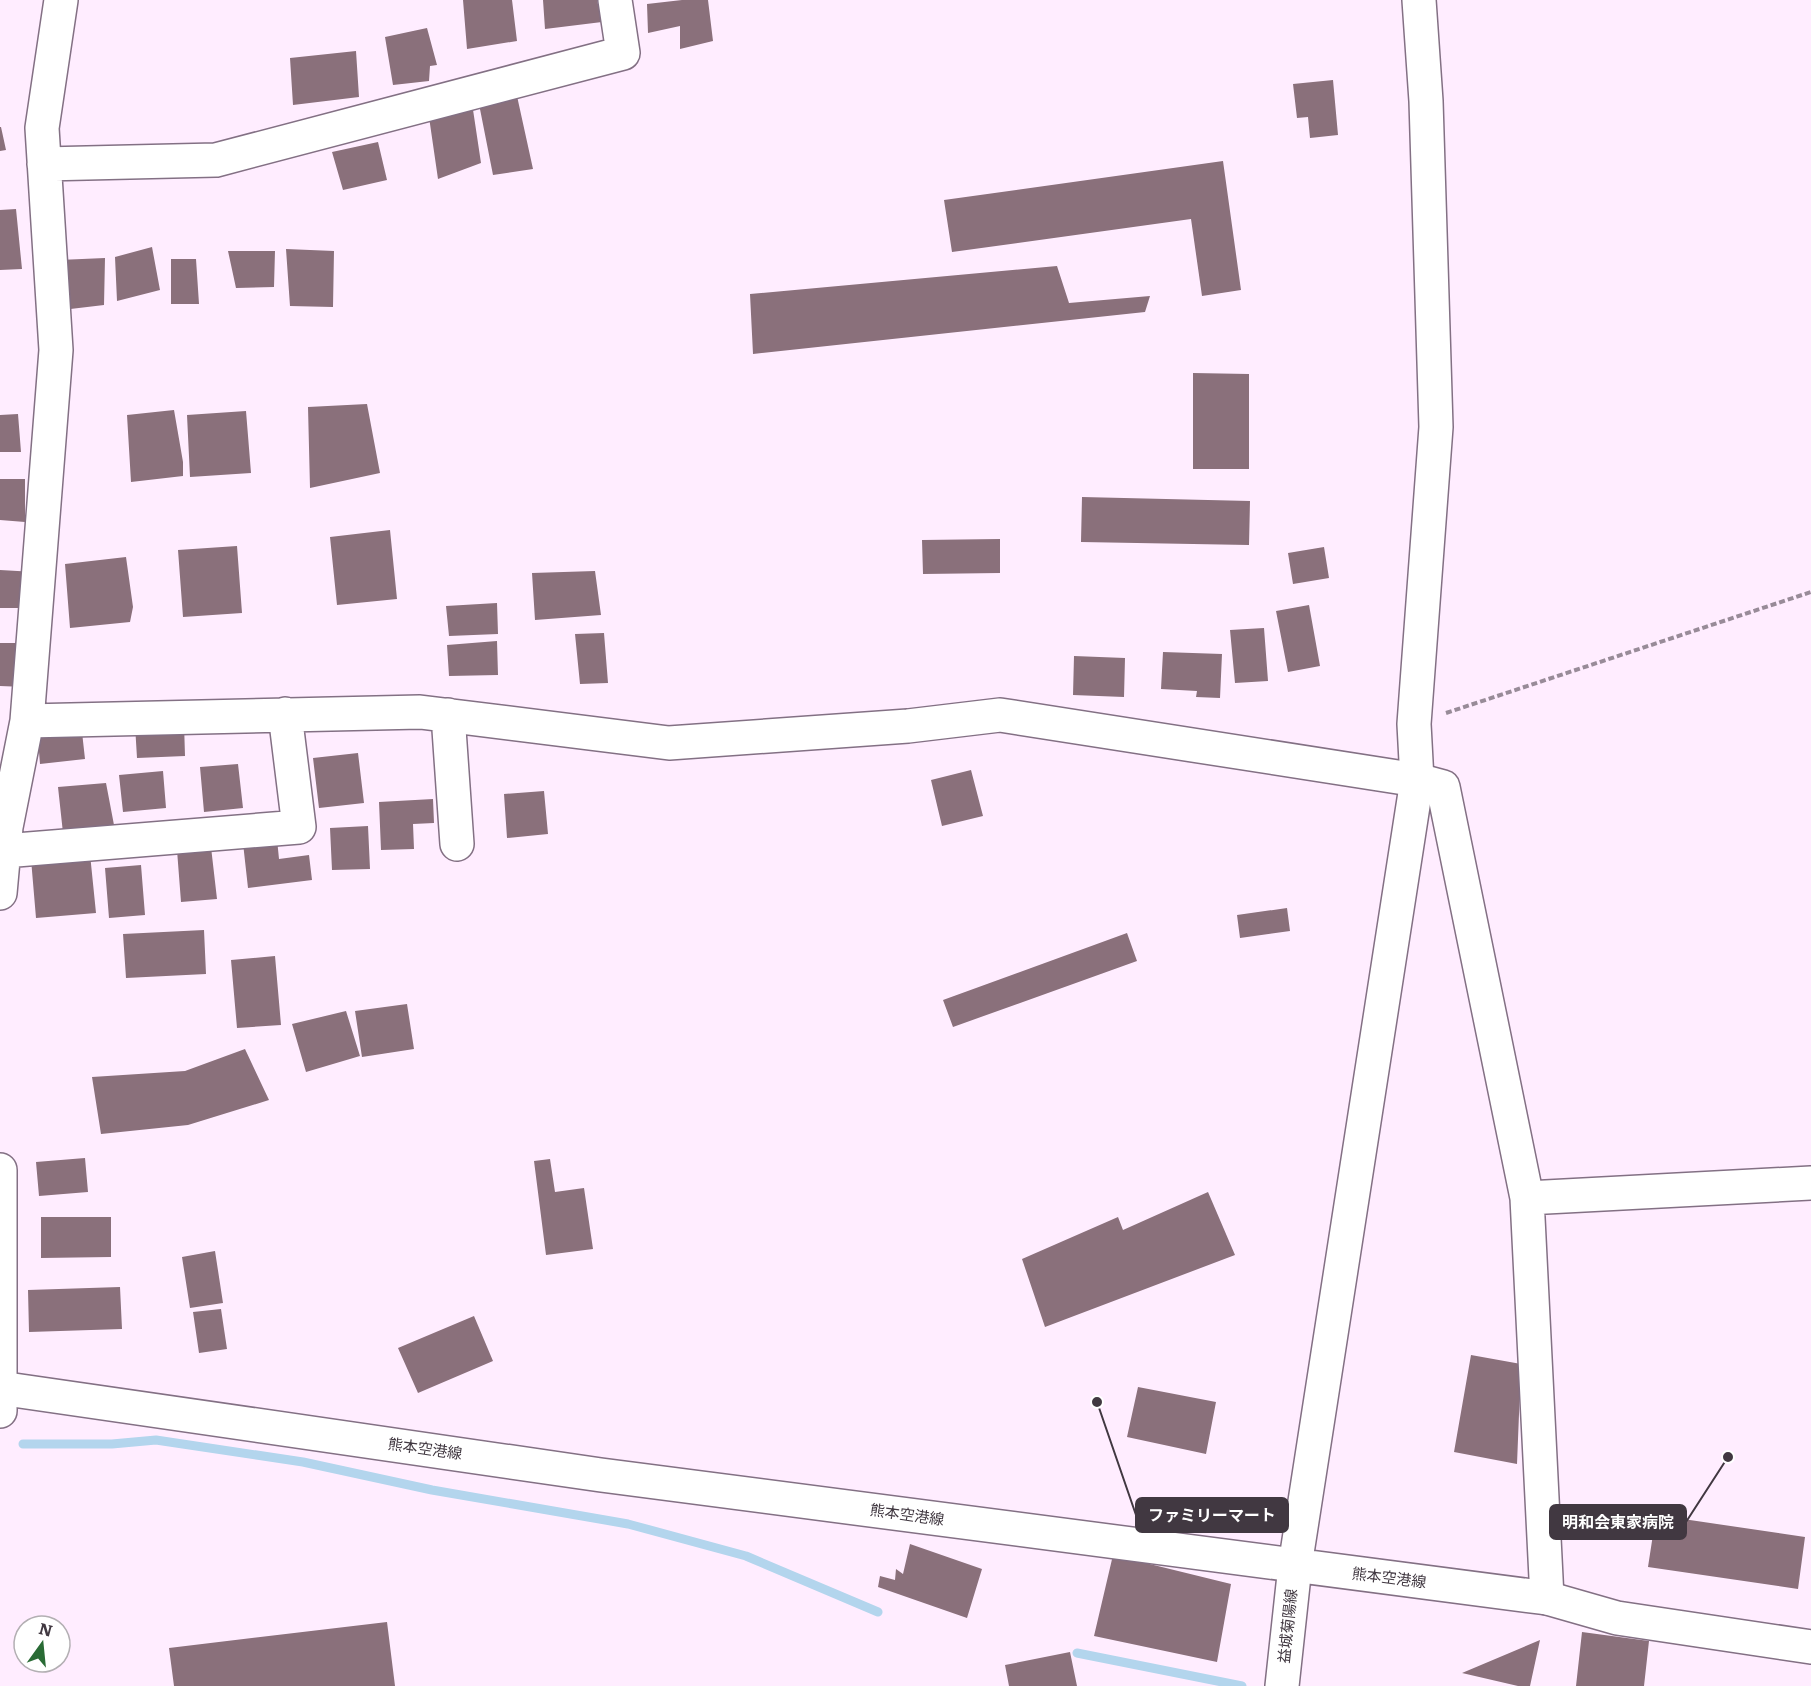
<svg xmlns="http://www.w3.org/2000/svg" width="1811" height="1686" viewBox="0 0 1811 1686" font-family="Literata,'Noto Sans JP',serif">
	<rect width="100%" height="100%" fill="#ffedff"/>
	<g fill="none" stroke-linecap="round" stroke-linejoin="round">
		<path stroke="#b3d5ed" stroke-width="9" d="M 23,1444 L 112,1444 L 156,1440 L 303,1462 L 432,1490 L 628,1524 L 746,1556 L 878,1612
			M 1077,1653 L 1242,1686"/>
	</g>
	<path fill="#8a707b" d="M 463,0 L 512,0 L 517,41 L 467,49 Z
		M 543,0 L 597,0 L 602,22 L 545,29 Z
		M 682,0 L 708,0 L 713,41 L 680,49 L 680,26 L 648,33 L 647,4 Z
		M 427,28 L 437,65 L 430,66 L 429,81 L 393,85 L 385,37 Z
		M 356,51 L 359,97 L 293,105 L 290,58 Z
		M 1333,80 L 1338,135 L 1310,138 L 1308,117 L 1297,118 L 1293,84 Z
		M 517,96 L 533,169 L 493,175 L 479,104 Z
		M 472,103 L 481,163 L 438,179 L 429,117 Z
		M 0,127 L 1,127 L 6,150 L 0,151 Z
		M 378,142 L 387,180 L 343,190 L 332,152 Z
		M 1223,161 L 1241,290 L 1202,296 L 1191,219 L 952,252 L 944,200 Z
		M 16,209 L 22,269 L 0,270 L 0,210 Z
		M 152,247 L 160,290 L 117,301 L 115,257 Z
		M 286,249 L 334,251 L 333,307 L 290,306 Z
		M 228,251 L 275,251 L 274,287 L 236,288 Z
		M 105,258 L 104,305 L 62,310 L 59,260 Z
		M 171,259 L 196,259 L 199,304 L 171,304 Z
		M 1057,266 L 1069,303 L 1150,296 L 1145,312 L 753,354 L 750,294 Z
		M 1193,373 L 1249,374 L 1249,469 L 1193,469 Z
		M 367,404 L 380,473 L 310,488 L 308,407 Z
		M 174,410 L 183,462 L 183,476 L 131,482 L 127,415 Z
		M 246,411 L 251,473 L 190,477 L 187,415 Z
		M 18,414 L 21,452 L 0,452 L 0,415 Z
		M 0,479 L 25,479 L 25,522 L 0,520 Z
		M 1082,497 L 1250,501 L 1249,545 L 1081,542 Z
		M 390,530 L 397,599 L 337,605 L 330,537 Z
		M 1000,539 L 1000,573 L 923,574 L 922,540 Z
		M 237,546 L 242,613 L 183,617 L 178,550 Z
		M 1324,547 L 1329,578 L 1293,584 L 1288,553 Z
		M 126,557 L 133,607 L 130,622 L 70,628 L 65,564 Z
		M 0,570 L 35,572 L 32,608 L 0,608 Z
		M 595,571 L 601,615 L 535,620 L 532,573 Z
		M 497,603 L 498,634 L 449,636 L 446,606 Z
		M 1309,605 L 1320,666 L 1288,672 L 1276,611 Z
		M 1264,628 L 1268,681 L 1235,683 L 1230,630 Z
		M 604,633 L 608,683 L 580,684 L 575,634 Z
		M 497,641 L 498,675 L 449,676 L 447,645 Z
		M 0,643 L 27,643 L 25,687 L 0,686 Z
		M 1163,652 L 1222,654 L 1220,698 L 1196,697 L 1197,691 L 1161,689 Z
		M 1074,656 L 1125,658 L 1124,697 L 1073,695 Z
		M 81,723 L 85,759 L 40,764 L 37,727 Z
		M 184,723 L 185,756 L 137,758 L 135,725 Z
		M 358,753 L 364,803 L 319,808 L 313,758 Z
		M 238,764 L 243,808 L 204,812 L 200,767 Z
		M 971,770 L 983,816 L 942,826 L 931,780 Z
		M 163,771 L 166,808 L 123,812 L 119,775 Z
		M 106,783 L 114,825 L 63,833 L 58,787 Z
		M 544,791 L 548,834 L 507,838 L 504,794 Z
		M 433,799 L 434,823 L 413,824 L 414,849 L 381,850 L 379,802 Z
		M 368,826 L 370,869 L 332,870 L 330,828 Z
		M 277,839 L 279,859 L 309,855 L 312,880 L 248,888 L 243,843 Z
		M 211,847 L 217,899 L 181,902 L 177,850 Z
		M 90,854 L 96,913 L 36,918 L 31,859 Z
		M 141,865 L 145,915 L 109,918 L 105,868 Z
		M 1287,908 L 1290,931 L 1240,938 L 1237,915 Z
		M 204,930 L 206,974 L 126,978 L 123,934 Z
		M 1127,933 L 1137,961 L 953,1027 L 943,1000 Z
		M 275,956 L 281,1025 L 237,1028 L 231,960 Z
		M 407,1004 L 414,1049 L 362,1057 L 355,1011 Z
		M 346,1011 L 360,1056 L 306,1072 L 292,1024 Z
		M 245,1049 L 269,1100 L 188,1125 L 101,1134 L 92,1077 L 185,1071 Z
		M 85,1158 L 88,1192 L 39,1196 L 36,1162 Z
		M 550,1159 L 555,1192 L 584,1188 L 593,1249 L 546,1255 L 534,1161 Z
		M 1208,1192 L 1235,1255 L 1045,1327 L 1022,1259 L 1118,1217 L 1123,1230 Z
		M 41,1217 L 111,1217 L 111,1257 L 41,1258 Z
		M 215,1251 L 223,1303 L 190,1308 L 182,1257 Z
		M 120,1287 L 122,1329 L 29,1332 L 28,1290 Z
		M 221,1309 L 227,1349 L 199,1353 L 193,1312 Z
		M 474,1316 L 493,1361 L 418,1393 L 398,1348 Z
		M 1471,1355 L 1521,1364 L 1517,1464 L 1454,1452 Z
		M 1138,1387 L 1216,1402 L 1206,1454 L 1127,1437 Z
		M 1656,1515 L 1805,1537 L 1798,1589 L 1648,1567 Z
		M 910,1544 L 982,1569 L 967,1618 L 878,1587 L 880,1576 L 895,1580 L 896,1569 L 903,1574 Z
		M 1113,1555 L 1231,1584 L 1217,1662 L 1094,1636 Z
		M 387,1622 L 395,1686 L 174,1686 L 169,1648 Z
		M 1582,1632 L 1649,1641 L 1644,1686 L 1576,1686 Z
		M 1540,1640 L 1530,1686 L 1518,1686 L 1462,1673 Z
		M 1070,1652 L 1077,1686 L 1009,1686 L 1005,1665 Z"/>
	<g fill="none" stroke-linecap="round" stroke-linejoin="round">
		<defs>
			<path id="street" d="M 44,164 L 216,160 L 623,53 L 615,0
				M 448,715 L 457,844
				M 27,721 L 420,712 L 669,743 L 908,726 L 1000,715 L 1417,780 L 1443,787 L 1527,1198 L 1547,1598
				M 4,851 L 299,827 L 285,714
				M 0,893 L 6,827 L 27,721 L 56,350 L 42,128 L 61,0
				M 0,1170 L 0,1411
				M 1527,1198 L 1811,1183"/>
			<path id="secondary" d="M 0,1388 L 601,1475 L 1547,1598 L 1617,1618 L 1811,1647
				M 1297,1553 L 1417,780 L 1414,724 L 1436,427 L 1426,101 L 1419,0
				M 1282,1686 L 1295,1566"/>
		</defs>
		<use href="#street" stroke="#837084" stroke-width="36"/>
		<use href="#secondary" stroke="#837084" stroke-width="36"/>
		<path stroke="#988b98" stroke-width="4" stroke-dasharray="6 3" stroke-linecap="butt" d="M 1446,713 L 1811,592"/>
		<use href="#street" stroke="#fff" stroke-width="33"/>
		<use href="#secondary" stroke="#fff" stroke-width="33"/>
	</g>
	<g text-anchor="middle" stroke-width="6" stroke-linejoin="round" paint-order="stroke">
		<g font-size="15" fill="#413841" stroke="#fff">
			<text transform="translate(425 1449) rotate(8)" y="5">熊本空港線</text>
			<text transform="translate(907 1515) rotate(8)" y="5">熊本空港線</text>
			<text transform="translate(1389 1578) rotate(7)" y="5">熊本空港線</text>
			<text transform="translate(1288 1626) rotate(-84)" y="5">益城菊陽線</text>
		</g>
	</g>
	<path fill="none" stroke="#413841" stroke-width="2" d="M1097 1402L1136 1515M1728 1457L1686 1522"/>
	<g fill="#413841" stroke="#fff" stroke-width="2">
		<circle cx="1097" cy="1402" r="6"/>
		<circle cx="1728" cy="1457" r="6"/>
	</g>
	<g fill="#413841" stroke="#413841" stroke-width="2">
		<rect x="1136" y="1498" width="152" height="34" rx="6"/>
		<rect x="1550" y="1505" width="136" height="34" rx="6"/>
	</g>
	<g font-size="16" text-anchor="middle" font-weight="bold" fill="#fff">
		<text x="1212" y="1521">ファミリーマート</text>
		<text x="1618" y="1528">明和会東家病院</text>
	</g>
	<g transform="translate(42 1644) rotate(15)"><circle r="28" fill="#ffffff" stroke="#b3afb3" stroke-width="1.5"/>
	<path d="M0-4.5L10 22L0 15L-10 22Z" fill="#296b35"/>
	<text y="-9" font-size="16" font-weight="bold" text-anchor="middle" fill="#413841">N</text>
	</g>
</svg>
